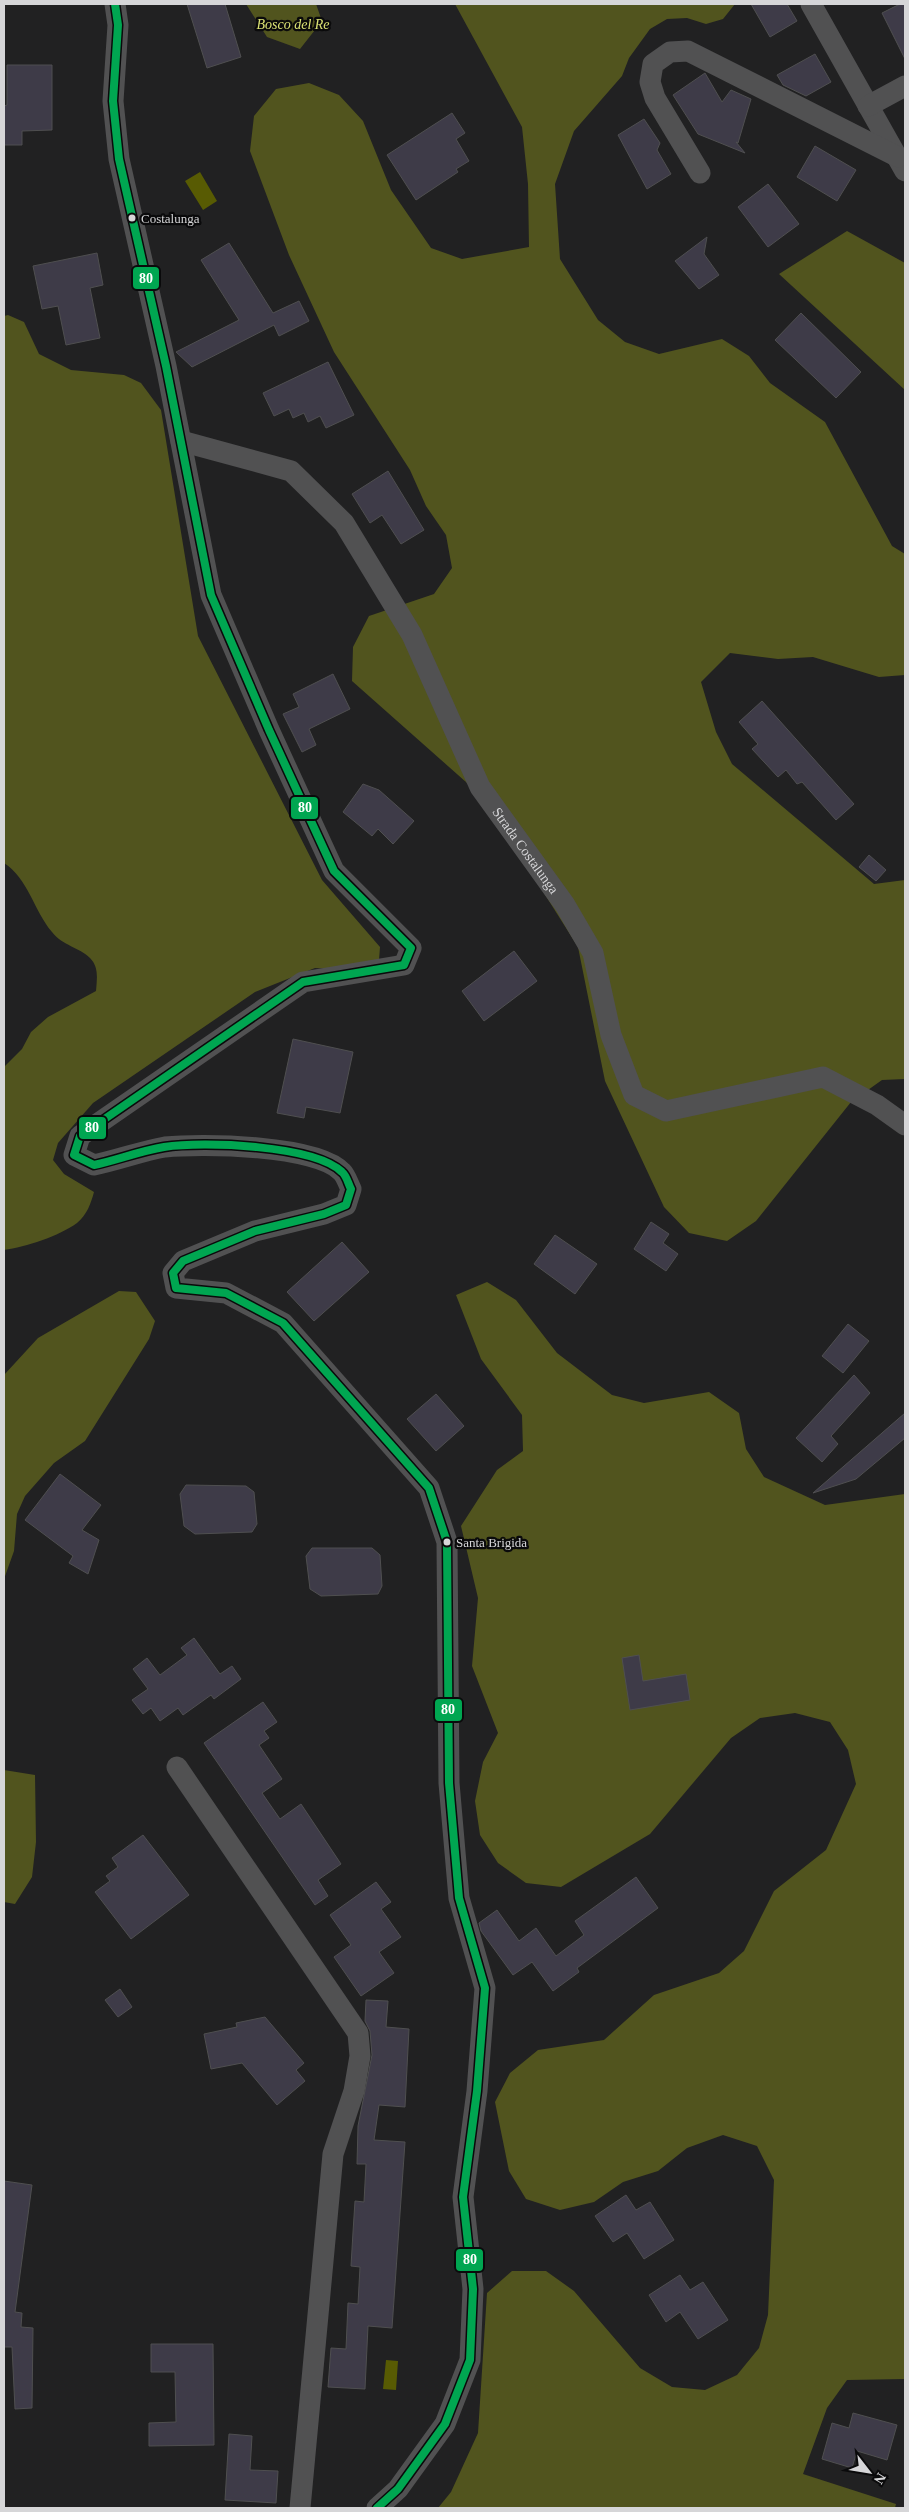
<svg xmlns="http://www.w3.org/2000/svg" width="909" height="2512" viewBox="0 0 909 2512" font-family="'Times New Roman',serif">
	<rect width="100%" height="100%" fill="#212122"/>
	<path fill="#51541e" d="M 246,4 L 316,4 L 322,21 L 300,49 L 267,37 Z
		M 455,4 L 735,4 L 723,19 L 706,24 L 687,18 L 667,19 L 650,29 L 629,58 L 622,76 L 574,131 L 555,184 L 560,259 L 598,320 L 625,342 L 659,354 L 722,339 L 749,356 L 770,383 L 825,422 L 892,546 L 905,554 L 905,675 L 879,677 L 813,657 L 778,659 L 730,653 L 701,682 L 716,732 L 732,764 L 874,884 L 905,880 L 905,1079 L 882,1080 L 851,1102 L 756,1221 L 727,1241 L 689,1233 L 664,1207 L 605,1081 L 578,947 L 484,798 L 352,681 L 353,647 L 369,616 L 434,594 L 452,568 L 446,535 L 426,506 L 410,470 L 334,352 L 289,255 L 250,151 L 254,116 L 276,89 L 309,83 L 339,95 L 363,121 L 391,190 L 431,248 L 462,259 L 529,247 L 528,184 L 522,127 Z
		M 847,231 L 905,263 L 905,390 L 779,274 Z
		M 8,315 L 24,322 L 39,354 L 71,370 L 124,375 L 141,383 L 161,410 L 198,636 L 322,880 L 380,947 L 379,960 L 332,969 L 315,968 L 255,992 L 93,1103 L 58,1143 L 53,1160 L 64,1174 L 94,1192 C 91,1203 87,1215 77,1223 C 59,1236 26,1247 4,1250 L 4,1067 L 22,1049 L 31,1032 L 48,1017 L 96,991 C 97,979 99,967 90,958 C 79,947 63,946 52,932 C 34,911 28,878 4,863 L 4,316 Z
		M 487,1282 L 516,1300 L 557,1353 L 612,1395 L 644,1403 L 709,1392 L 739,1413 L 746,1449 L 764,1477 L 825,1505 L 905,1494 L 905,2379 L 847,2380 L 827,2408 L 803,2474 L 896,2504 L 895,2508 L 438,2508 L 451,2492 L 478,2433 L 487,2293 L 512,2271 L 546,2271 L 574,2291 L 640,2368 L 672,2387 L 705,2390 L 737,2375 L 759,2348 L 768,2315 L 774,2180 L 757,2146 L 723,2135 L 687,2148 L 658,2171 L 623,2182 L 594,2202 L 560,2210 L 526,2199 L 509,2171 L 495,2102 L 510,2073 L 538,2050 L 604,2040 L 654,1995 L 719,1973 L 744,1951 L 774,1891 L 826,1850 L 856,1784 L 848,1750 L 830,1722 L 795,1713 L 760,1718 L 731,1738 L 650,1834 L 561,1887 L 526,1883 L 498,1863 L 480,1835 L 475,1801 L 483,1762 L 498,1733 L 472,1666 L 478,1598 L 461,1526 L 497,1470 L 523,1451 L 522,1415 L 481,1359 L 456,1295 Z
		M 119,1291 L 136,1292 L 155,1321 L 149,1339 L 85,1441 L 54,1463 L 25,1496 L 17,1514 L 14,1551 L 4,1579 L 4,1375 L 38,1338 Z
		M 4,1770 L 35,1775 L 36,1842 L 32,1877 L 15,1904 L 4,1902 Z"/>
	<path fill="#585b03" d="M 200,172 L 217,201 L 203,210 L 185,181 Z
		M 386,2360 L 398,2361 L 396,2390 L 383,2389 Z"/>
	<path fill="#3e3b48" stroke="#4f4f50" d="M 187,4 L 225,4 L 241,57 L 207,68 Z
		M 751,4 L 787,4 L 797,21 L 770,37 Z
		M 900,4 L 905,4 L 905,59 L 882,13 Z
		M 815,54 L 831,82 L 806,96 L 783,85 L 777,75 Z
		M 7,65 L 52,65 L 52,130 L 22,131 L 22,145 L 4,145 L 4,106 L 7,105 Z
		M 705,73 L 722,102 L 731,90 L 751,99 L 738,143 L 736,142 L 745,153 L 698,134 L 673,95 Z
		M 452,113 L 465,133 L 456,139 L 469,161 L 456,169 L 458,172 L 416,200 L 387,155 Z
		M 644,119 L 660,143 L 657,150 L 671,174 L 647,189 L 618,135 Z
		M 815,146 L 856,170 L 837,201 L 797,177 Z
		M 768,184 L 799,224 L 768,247 L 738,207 Z
		M 707,237 L 704,254 L 719,275 L 699,289 L 675,261 Z
		M 229,243 L 273,313 L 299,301 L 309,321 L 279,336 L 274,325 L 192,367 L 176,352 L 239,320 L 201,260 Z
		M 97,253 L 103,285 L 90,288 L 100,338 L 66,345 L 58,306 L 42,309 L 33,266 Z
		M 801,313 L 861,372 L 836,398 L 775,340 Z
		M 328,362 L 354,415 L 326,428 L 320,416 L 308,422 L 304,413 L 293,418 L 289,409 L 274,416 L 263,393 Z
		M 388,471 L 424,530 L 401,544 L 382,515 L 370,523 L 352,494 Z
		M 333,674 L 350,709 L 309,729 L 316,745 L 302,752 L 283,714 L 299,707 L 293,694 Z
		M 762,701 L 854,804 L 836,820 L 802,782 L 797,784 L 786,770 L 778,777 L 752,749 L 758,744 L 739,722 Z
		M 363,784 L 379,790 L 414,821 L 393,844 L 378,829 L 372,836 L 343,812 Z
		M 869,855 L 886,870 L 876,881 L 859,867 Z
		M 514,951 L 537,981 L 484,1021 L 462,991 Z
		M 293,1039 L 353,1052 L 340,1113 L 306,1107 L 304,1118 L 277,1113 Z
		M 651,1222 L 669,1234 L 663,1243 L 678,1254 L 666,1271 L 634,1249 Z
		M 555,1235 L 597,1264 L 575,1294 L 534,1264 Z
		M 342,1242 L 369,1272 L 314,1321 L 287,1292 Z
		M 848,1324 L 869,1341 L 843,1373 L 822,1356 Z
		M 854,1375 L 870,1393 L 831,1436 L 838,1444 L 822,1462 L 796,1438 Z
		M 436,1394 L 464,1426 L 436,1451 L 407,1419 Z
		M 905,1413 L 905,1438 L 856,1479 L 813,1493 Z
		M 60,1474 L 101,1505 L 82,1530 L 99,1540 L 88,1574 L 69,1563 L 73,1556 L 25,1520 Z
		M 186,1485 L 246,1486 L 254,1492 L 257,1524 L 252,1532 L 195,1534 L 184,1526 L 180,1494 Z
		M 312,1548 L 372,1548 L 380,1555 L 382,1586 L 378,1594 L 321,1596 L 310,1589 L 306,1556 Z
		M 194,1638 L 220,1674 L 232,1666 L 241,1679 L 214,1699 L 211,1695 L 183,1715 L 178,1708 L 160,1721 L 151,1708 L 143,1714 L 132,1700 L 148,1689 L 133,1669 L 147,1658 L 160,1675 L 187,1655 L 181,1648 Z
		M 639,1655 L 643,1681 L 686,1674 L 690,1700 L 630,1710 L 622,1658 Z
		M 263,1702 L 277,1722 L 264,1731 L 269,1738 L 259,1745 L 282,1779 L 262,1793 L 280,1819 L 301,1804 L 341,1864 L 318,1880 L 328,1896 L 315,1905 L 204,1743 Z
		M 143,1835 L 189,1895 L 131,1939 L 95,1892 L 110,1881 L 106,1876 L 118,1867 L 112,1858 Z
		M 636,1877 L 658,1908 L 577,1968 L 579,1972 L 553,1991 L 532,1962 L 513,1975 L 481,1931 L 479,1923 L 497,1910 L 519,1941 L 536,1928 L 556,1956 L 584,1935 L 575,1921 Z
		M 376,1882 L 391,1902 L 381,1909 L 401,1937 L 379,1952 L 394,1973 L 361,1996 L 334,1957 L 351,1945 L 330,1915 Z
		M 120,1989 L 132,2007 L 118,2017 L 105,2000 Z
		M 366,2000 L 388,2001 L 386,2027 L 409,2029 L 405,2107 L 379,2105 L 374,2140 L 405,2142 L 392,2328 L 368,2326 L 365,2389 L 328,2387 L 331,2348 L 346,2349 L 348,2303 L 358,2304 L 360,2267 L 351,2266 L 353,2232 L 355,2201 L 364,2202 L 366,2164 L 357,2164 L 358,2126 L 372,2055 L 370,2031 L 365,2021 Z
		M 265,2017 L 304,2063 L 296,2070 L 305,2081 L 277,2105 L 242,2063 L 211,2069 L 204,2034 L 237,2027 L 236,2023 Z
		M 4,2181 L 32,2185 L 15,2312 L 22,2313 L 21,2327 L 33,2328 L 32,2408 L 15,2409 L 12,2347 L 4,2347 Z
		M 626,2195 L 636,2210 L 650,2202 L 674,2240 L 644,2259 L 627,2233 L 613,2242 L 595,2216 Z
		M 680,2275 L 690,2290 L 703,2282 L 728,2320 L 698,2339 L 680,2312 L 666,2322 L 649,2295 Z
		M 151,2344 L 213,2344 L 214,2445 L 149,2446 L 149,2423 L 176,2422 L 175,2372 L 151,2372 Z
		M 853,2413 L 897,2425 L 887,2460 L 857,2451 L 852,2468 L 822,2459 L 832,2423 L 849,2428 Z
		M 229,2434 L 252,2436 L 250,2470 L 278,2471 L 276,2503 L 225,2500 Z"/>
	<g fill="none" stroke-linecap="round" stroke-linejoin="round">
		<g stroke="#515152" stroke-width="21">
			<path d="M 115,4 L 118,25 L 113,101 L 119,159 L 166,366 L 211,595 L 269,730 L 334,871 L 411,948 L 404,965 L 303,982 L 80,1136 L 74,1155 L 94,1165 C 118,1160 142,1151 165,1147 C 201,1143 318,1145 342,1172 C 346,1176 348,1183 351,1189 L 346,1205 L 324,1214 L 255,1231 L 183,1261 L 173,1273 L 176,1288 L 226,1293 L 283,1323 L 429,1488 L 447,1542 L 449,1783 L 459,1898 L 485,1988 L 477,2091 L 463,2197 L 473,2289 L 470,2360 L 445,2424 L 398,2489 L 377,2508"/>
			<path d="M 811,4 L 905,171"/>
			<path d="M 868,106 L 905,86"/>
			<path d="M 700,173 L 655,98 L 650,82 L 653,64 L 670,52 L 688,51 L 898,157"/>
			<path id="s1" d="M 181,441 L 291,471 L 344,523 L 412,635 L 480,787 L 565,905 L 593,953 L 611,1035 L 634,1095 L 666,1111 L 823,1077 L 877,1105 L 905,1125"/>
			<path d="M 177,1767 L 358,2033 L 360,2056 L 354,2091 L 333,2154 L 300,2508"/>
		</g>
		<defs>
			<path id="bus-1" d="M 115,4 L 118,25 L 113,101 L 119,159 L 166,366 L 211,595 L 269,730 L 334,871 L 411,948 L 404,965 L 303,982 L 80,1136 L 74,1155 L 94,1165 C 117,1160 140,1151 164,1147 C 203,1141 314,1145 342,1172 C 347,1176 348,1184 351,1189 L 346,1205 L 324,1214 L 255,1231 L 183,1261 L 173,1273 L 176,1288 L 226,1293 L 283,1323 L 429,1488 L 447,1542 L 449,1783 L 459,1898 L 485,1988 L 477,2091 L 463,2197 L 473,2289 L 470,2360 L 445,2424 L 398,2489 L 377,2508"/>
		</defs>
		<use href="#bus-1" stroke="#0a0a0b" stroke-width="11"/>
		<use href="#bus-1" stroke="#00a651" stroke-width="8"/>
	</g>
	<g fill="#d6d6d8" stroke="#0a0a0b" stroke-width="2">
		<circle cx="132" cy="218" r="4.5"/>
		<circle cx="447" cy="1542" r="4.5"/>
	</g>
	<g text-anchor="middle" stroke-width="4.5" stroke-linejoin="round" paint-order="stroke">
		<g font-size="13" fill="#d6d6d8" stroke="#0a0a0b" text-anchor="start">
			<text x="141" y="223">Costalunga</text>
			<text x="456" y="1547">Santa Brigida</text>
		</g>
		<g font-size="14" font-style="italic" fill="#dbe374" stroke="#0a0a0b">
			<text x="293" y="29">Bosco del Re</text>
		</g>
		<g font-size="14" fill="#d6d6d8" stroke="#0a0a0b">
			<text dy="5" stroke="none"><textPath href="#s1" startOffset="564">Strada Costalunga</textPath></text>
		</g>
	</g>
	<g stroke="#0a0a0b" stroke-width="2">
		<rect x="132" y="266" width="28" height="24" rx="5" fill="#00a651"/>
		<rect x="290" y="796" width="29" height="24" rx="5" fill="#00a651"/>
		<rect x="78" y="1116" width="29" height="24" rx="5" fill="#00a651"/>
		<rect x="434" y="1698" width="29" height="24" rx="5" fill="#00a651"/>
		<rect x="455" y="2248" width="29" height="24" rx="5" fill="#00a651"/>
	</g>
	<g font-size="14" text-anchor="middle" font-weight="bold" fill="#fff">
		<text x="146" y="283">80</text>
		<text x="305" y="812">80</text>
		<text x="92" y="1132">80</text>
		<text x="448" y="1714">80</text>
		<text x="470" y="2264">80</text>
	</g>
	<rect width="909" height="2512" fill="none" stroke="#d6d6d8" stroke-width="10"/>
	<g transform="translate(869 2472) rotate(121)" stroke="#0a0a0b" stroke-width="4" paint-order="stroke">
	<path d="M0-4L9 19L0 12L-9 19Z" fill="#d6d6d8"/>
	<text y="-8" font-size="14" font-weight="bold" text-anchor="middle" fill="#d6d6d8">N</text>
	</g>
</svg>
